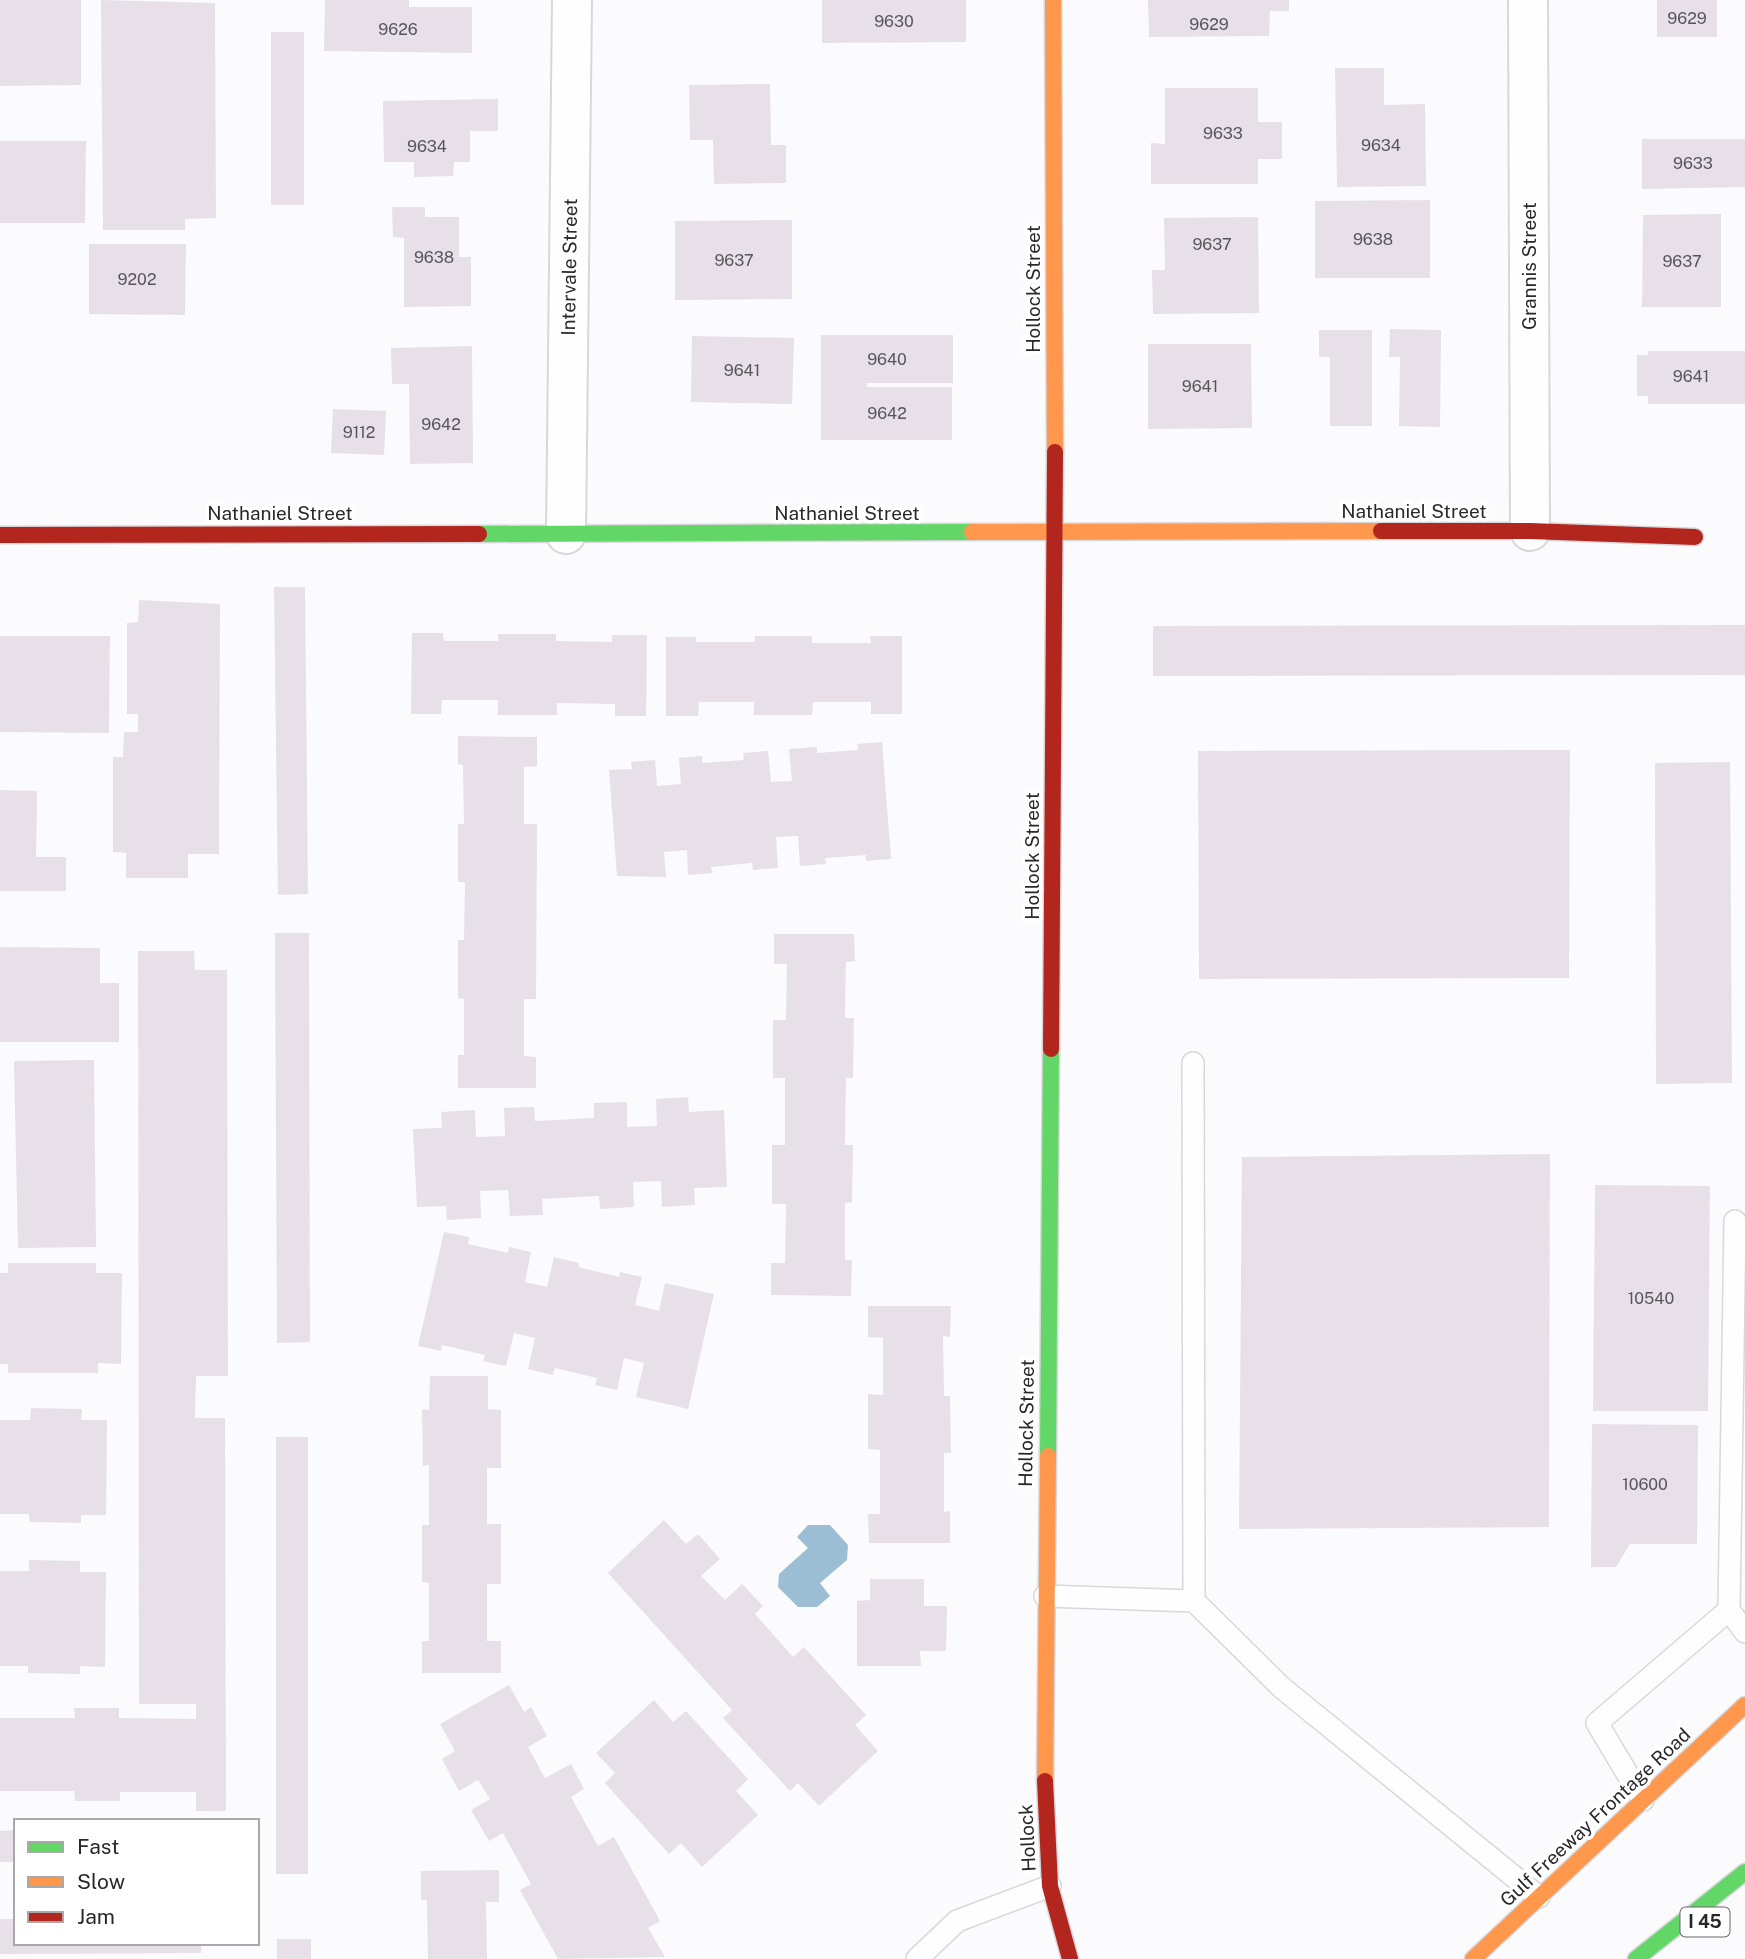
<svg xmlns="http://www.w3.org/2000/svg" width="1745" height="1959" viewBox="0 0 1745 1959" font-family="'Public Sans',sans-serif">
	<rect width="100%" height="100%" fill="#fbfafd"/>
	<path fill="#9cbed4" d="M 808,1525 L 830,1525 L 848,1545 L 847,1560 L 820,1583 L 830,1596 L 817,1607 L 798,1607 L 778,1587 L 779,1574 L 808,1548 L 797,1537 Z"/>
	<path fill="#e7e0e9" d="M 0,0 L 81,0 L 81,85 L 0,86 Z
		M 101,0 L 215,3 L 216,218 L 185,219 L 185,230 L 103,230 Z
		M 325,0 L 409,0 L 409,7 L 472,7 L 472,53 L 324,51 Z
		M 822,0 L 966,0 L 966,42 L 822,43 Z
		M 1148,0 L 1289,0 L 1289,11 L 1270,11 L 1269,36 L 1149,37 Z
		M 1657,0 L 1717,0 L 1717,37 L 1657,37 Z
		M 271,32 L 304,32 L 304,205 L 271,205 Z
		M 1335,68 L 1384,68 L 1384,105 L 1425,104 L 1426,186 L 1337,187 Z
		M 770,84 L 771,145 L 786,145 L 786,183 L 714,184 L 713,140 L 690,140 L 689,85 Z
		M 1165,88 L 1258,88 L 1258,122 L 1282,122 L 1282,159 L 1258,159 L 1258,184 L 1151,184 L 1151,143 L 1165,144 Z
		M 498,99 L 498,131 L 470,131 L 470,162 L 454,162 L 453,176 L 414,177 L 414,162 L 384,162 L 383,101 Z
		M 1642,139 L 1745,139 L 1745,187 L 1642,189 Z
		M 0,141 L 86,141 L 85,223 L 0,223 Z
		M 1430,200 L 1430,278 L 1315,278 L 1315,201 Z
		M 392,207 L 425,207 L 425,217 L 459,217 L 459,257 L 471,257 L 471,306 L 404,307 L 404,238 L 393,237 Z
		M 1721,214 L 1721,307 L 1642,307 L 1643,215 Z
		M 1258,217 L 1259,313 L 1153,314 L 1152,270 L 1165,270 L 1164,218 Z
		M 792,220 L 792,299 L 675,300 L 675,221 Z
		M 89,244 L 186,244 L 185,315 L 89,314 Z
		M 1390,329 L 1441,330 L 1440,427 L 1399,426 L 1400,357 L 1389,357 Z
		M 1319,330 L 1372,330 L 1372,426 L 1330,426 L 1330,357 L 1319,357 Z
		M 821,335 L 953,335 L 953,383 L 867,383 L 867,387 L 952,387 L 952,440 L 821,440 Z
		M 692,336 L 794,338 L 792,404 L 691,402 Z
		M 1148,344 L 1251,344 L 1252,428 L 1148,429 Z
		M 472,346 L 473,463 L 410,464 L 409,384 L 392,384 L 391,348 Z
		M 1648,351 L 1745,351 L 1745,404 L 1648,404 L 1648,396 L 1637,396 L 1637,355 L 1648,355 Z
		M 333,409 L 386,411 L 384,455 L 331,453 Z
		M 274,587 L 305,587 L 308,894 L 278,895 Z
		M 139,600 L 220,604 L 219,854 L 188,854 L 188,878 L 126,878 L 126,853 L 113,852 L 113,757 L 123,757 L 124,732 L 138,732 L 138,714 L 127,714 L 127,623 L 138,622 Z
		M 1745,625 L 1745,675 L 1153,676 L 1153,626 Z
		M 412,633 L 443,633 L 444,641 L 498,641 L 498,634 L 556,634 L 556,641 L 612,642 L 612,635 L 647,635 L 646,716 L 615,716 L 615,704 L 557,703 L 557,715 L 498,715 L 498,700 L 442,700 L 441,714 L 411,714 Z
		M 0,636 L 110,636 L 109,733 L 0,732 Z
		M 755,636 L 812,636 L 812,643 L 871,643 L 870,636 L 902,636 L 902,714 L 871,714 L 871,702 L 813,702 L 812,715 L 754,715 L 754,702 L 699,702 L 698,716 L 666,716 L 666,637 L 696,637 L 696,642 L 755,642 Z
		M 458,736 L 537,737 L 537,766 L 524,767 L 524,824 L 537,824 L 536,999 L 524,999 L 524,1056 L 536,1057 L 536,1088 L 458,1088 L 458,1055 L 464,1055 L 464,999 L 458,998 L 458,940 L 464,940 L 465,882 L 458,882 L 458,824 L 464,824 L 463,765 L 458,764 Z
		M 882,742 L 891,859 L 866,861 L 866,855 L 825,858 L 826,864 L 800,866 L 798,836 L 776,837 L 778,868 L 753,870 L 752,863 L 711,867 L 712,873 L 688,875 L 687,850 L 664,852 L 666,877 L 617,876 L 609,770 L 632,769 L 631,762 L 655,760 L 657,786 L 681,784 L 679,758 L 702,756 L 702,763 L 744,760 L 743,753 L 768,751 L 771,782 L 792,781 L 789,749 L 817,747 L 817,753 L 858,750 L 857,744 Z
		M 1570,750 L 1569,978 L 1199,979 L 1198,751 Z
		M 1730,762 L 1732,1083 L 1656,1084 L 1655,763 Z
		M 0,790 L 37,791 L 36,857 L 66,857 L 66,891 L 0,891 Z
		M 275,933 L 309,933 L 310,1342 L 277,1343 Z
		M 774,934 L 854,934 L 855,961 L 846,962 L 845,1018 L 854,1018 L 853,1078 L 846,1078 L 845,1145 L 853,1145 L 852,1202 L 845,1203 L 845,1260 L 852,1260 L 851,1296 L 771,1295 L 771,1263 L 785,1263 L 786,1204 L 772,1204 L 772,1145 L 785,1145 L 785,1078 L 773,1078 L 773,1020 L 786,1020 L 787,964 L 774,964 Z
		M 0,947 L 100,948 L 100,983 L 119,983 L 119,1042 L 0,1042 Z
		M 138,951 L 194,951 L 195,970 L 227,970 L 228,1376 L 196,1376 L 195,1418 L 225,1418 L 226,1811 L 196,1811 L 196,1792 L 120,1792 L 120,1801 L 75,1801 L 74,1791 L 0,1791 L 0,1718 L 75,1718 L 74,1708 L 119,1708 L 119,1718 L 196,1719 L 196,1704 L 139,1704 Z
		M 94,1060 L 96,1247 L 18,1248 L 14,1061 Z
		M 688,1097 L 689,1112 L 724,1110 L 727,1187 L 694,1188 L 695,1205 L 662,1207 L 661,1181 L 633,1182 L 634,1207 L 600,1209 L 599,1196 L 542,1199 L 543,1215 L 510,1216 L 508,1190 L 480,1191 L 481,1218 L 447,1220 L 446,1206 L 417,1207 L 413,1129 L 442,1128 L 441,1112 L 475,1110 L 476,1137 L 505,1136 L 504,1108 L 534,1107 L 535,1121 L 594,1118 L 594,1103 L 627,1102 L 627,1127 L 657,1126 L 656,1099 Z
		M 1550,1154 L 1549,1527 L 1239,1529 L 1242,1157 Z
		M 1595,1185 L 1710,1186 L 1708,1411 L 1593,1411 Z
		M 444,1232 L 469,1237 L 468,1244 L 508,1253 L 509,1247 L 531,1252 L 525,1282 L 547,1287 L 554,1257 L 579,1263 L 578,1267 L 619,1277 L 620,1272 L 642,1277 L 635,1305 L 659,1311 L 665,1283 L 714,1294 L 688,1409 L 636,1397 L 644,1363 L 624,1358 L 617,1390 L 595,1385 L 597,1378 L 555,1368 L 553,1375 L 528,1369 L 535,1338 L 514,1333 L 506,1366 L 483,1361 L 485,1355 L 442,1345 L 441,1351 L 418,1346 Z
		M 8,1263 L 96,1263 L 96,1273 L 122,1273 L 121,1364 L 98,1363 L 98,1373 L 8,1373 L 8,1364 L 0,1364 L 0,1273 L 8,1273 Z
		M 868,1306 L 951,1306 L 950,1337 L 943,1336 L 944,1396 L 950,1396 L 951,1453 L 944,1453 L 944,1512 L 950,1511 L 950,1543 L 869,1543 L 868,1514 L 880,1514 L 880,1450 L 868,1449 L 868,1394 L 883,1395 L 883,1338 L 868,1337 Z
		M 430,1376 L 488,1376 L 488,1409 L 501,1410 L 501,1468 L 487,1468 L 487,1524 L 501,1524 L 501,1584 L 487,1584 L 487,1641 L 501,1641 L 501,1673 L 422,1673 L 422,1641 L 429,1641 L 429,1583 L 422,1582 L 422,1525 L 429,1525 L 429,1465 L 423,1466 L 422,1409 L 429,1410 Z
		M 31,1408 L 82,1409 L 81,1420 L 107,1420 L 106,1515 L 81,1515 L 81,1523 L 30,1522 L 29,1514 L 0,1514 L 0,1420 L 30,1420 Z
		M 1592,1424 L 1698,1425 L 1697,1544 L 1630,1544 L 1616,1567 L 1591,1567 Z
		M 276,1437 L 308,1437 L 308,1874 L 276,1874 Z
		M 664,1520 L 686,1544 L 698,1534 L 720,1559 L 701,1576 L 725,1600 L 742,1584 L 763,1606 L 755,1614 L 793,1657 L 804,1647 L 866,1715 L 855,1725 L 878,1751 L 819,1806 L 798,1783 L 790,1791 L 723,1718 L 732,1710 L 608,1573 Z
		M 29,1560 L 80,1561 L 80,1572 L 106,1572 L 105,1667 L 80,1666 L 80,1674 L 28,1673 L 28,1666 L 0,1666 L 0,1571 L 29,1571 Z
		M 870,1579 L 924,1579 L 924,1606 L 947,1606 L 946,1651 L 920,1651 L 921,1666 L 857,1666 L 857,1601 L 870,1600 Z
		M 509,1685 L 524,1712 L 531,1707 L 547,1736 L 528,1747 L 545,1778 L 571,1764 L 584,1789 L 571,1797 L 598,1846 L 614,1837 L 660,1921 L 648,1928 L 665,1957 L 558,1959 L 520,1890 L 531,1884 L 503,1833 L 489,1841 L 471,1810 L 490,1799 L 478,1780 L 459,1791 L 442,1759 L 455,1751 L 440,1724 Z
		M 654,1700 L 673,1722 L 686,1711 L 748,1779 L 736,1791 L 758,1815 L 702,1867 L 681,1843 L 669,1854 L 605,1783 L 615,1773 L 596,1753 Z
		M 16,1830 L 16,1862 L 0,1862 L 0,1831 Z
		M 499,1870 L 499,1902 L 486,1902 L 487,1959 L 428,1959 L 427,1900 L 421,1900 L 421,1871 Z
		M 0,1919 L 16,1919 L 16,1943 L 201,1943 L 201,1953 L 0,1954 Z
		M 277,1939 L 311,1939 L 311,1959 L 277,1959 Z"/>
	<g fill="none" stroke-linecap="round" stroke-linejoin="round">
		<defs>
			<path id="lane" d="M 1193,1063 L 1194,1601
				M 1045,1596 L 1194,1601 L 1281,1687 L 1539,1897
				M 1729,1610 L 1745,1632
				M 1643,1800 L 1597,1723 L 1729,1610 L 1735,1221
				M 917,1959 L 957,1921 L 1050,1886"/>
			<path id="street" d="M 1528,0 L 1530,531
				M 566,534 L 572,0"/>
			<path id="fast" d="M 479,534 L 972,532
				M 1048,1456 L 1051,1049
				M 1636,1959 L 1745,1872"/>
			<path id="slow" d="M 1053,0 L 1055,452
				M 972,532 L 1381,531
				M 1045,1781 L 1048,1456
				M 1473,1959 L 1745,1705"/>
			<path id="jam" d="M 1381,531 L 1530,531 L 1695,537
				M 0,535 L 479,534
				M 1051,1049 L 1055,452
				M 1045,1781 L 1050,1886 L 1070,1959"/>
		</defs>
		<use href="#lane" stroke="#d8d7da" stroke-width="24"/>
		<use href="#street" stroke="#d8d7da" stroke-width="42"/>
		<use href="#fast" stroke="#d8d7da" stroke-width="19"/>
		<use href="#slow" stroke="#d8d7da" stroke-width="19"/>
		<use href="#jam" stroke="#d8d7da" stroke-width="19"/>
		<use href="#lane" stroke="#fefeff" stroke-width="21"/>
		<use href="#street" stroke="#fefeff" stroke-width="38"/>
		<use href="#fast" stroke="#63d668" stroke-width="16"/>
		<use href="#slow" stroke="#ff974d" stroke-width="16"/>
		<use href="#jam" stroke="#b3261e" stroke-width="16"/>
	</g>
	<g text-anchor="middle" stroke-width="7" stroke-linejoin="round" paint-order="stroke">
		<g font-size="16" fill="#58555a">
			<text x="1687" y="24">9629</text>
			<text x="894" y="27">9630</text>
			<text x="1209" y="30">9629</text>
			<text x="398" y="35">9626</text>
			<text x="1223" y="139">9633</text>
			<text x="1381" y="151">9634</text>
			<text x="427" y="152">9634</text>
			<text x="1693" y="169">9633</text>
			<text x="1373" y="245">9638</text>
			<text x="1212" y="250">9637</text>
			<text x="434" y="263">9638</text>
			<text x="734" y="266">9637</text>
			<text x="1682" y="267">9637</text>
			<text x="137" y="285">9202</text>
			<text x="887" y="365">9640</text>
			<text x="742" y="376">9641</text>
			<text x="1691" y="382">9641</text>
			<text x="1200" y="392">9641</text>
			<text x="887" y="419">9642</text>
			<text x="441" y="430">9642</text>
			<text x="359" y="438">9112</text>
			<text x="1651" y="1304">10540</text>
			<text x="1645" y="1490">10600</text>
		</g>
		<rect fill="#fff" stroke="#68686b" stroke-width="2" x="1680.5" y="1907.5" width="49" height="29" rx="5"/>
		<g font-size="18" font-weight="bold" fill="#28272b">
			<text x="1705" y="1928">I 45</text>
		</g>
		<g font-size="19" fill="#28272b" stroke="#fff">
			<text transform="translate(1529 266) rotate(-90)" y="7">Grannis Street</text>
			<text transform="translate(569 267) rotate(-89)" y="7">Intervale Street</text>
			<text transform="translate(1033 289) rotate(-90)" y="7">Hollock Street</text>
			<text x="1414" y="518">Nathaniel Street</text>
			<text x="280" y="520">Nathaniel Street</text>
			<text x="847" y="520">Nathaniel Street</text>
			<text transform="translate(1032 856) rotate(-90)" y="7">Hollock Street</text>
			<text transform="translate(1026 1423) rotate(-89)" y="7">Hollock Street</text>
			<text transform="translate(1595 1817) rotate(-43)" y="7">Gulf Freeway Frontage Road</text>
			<text transform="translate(1027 1838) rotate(-93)" y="7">Hollock</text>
		</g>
	</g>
	<rect x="14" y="1819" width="245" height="126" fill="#ffffff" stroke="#a9a9aa" stroke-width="2"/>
	<rect x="28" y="1842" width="35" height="10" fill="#63d668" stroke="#a9a9aa" stroke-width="2"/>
	<text x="77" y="1854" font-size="21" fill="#28272b">Fast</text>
	<rect x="28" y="1877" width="35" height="10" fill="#ff974d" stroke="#a9a9aa" stroke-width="2"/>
	<text x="77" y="1889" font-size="21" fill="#28272b">Slow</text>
	<rect x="28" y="1912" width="35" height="10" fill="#b3261e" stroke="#a9a9aa" stroke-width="2"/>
	<text x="77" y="1924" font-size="21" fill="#28272b">Jam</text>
</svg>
